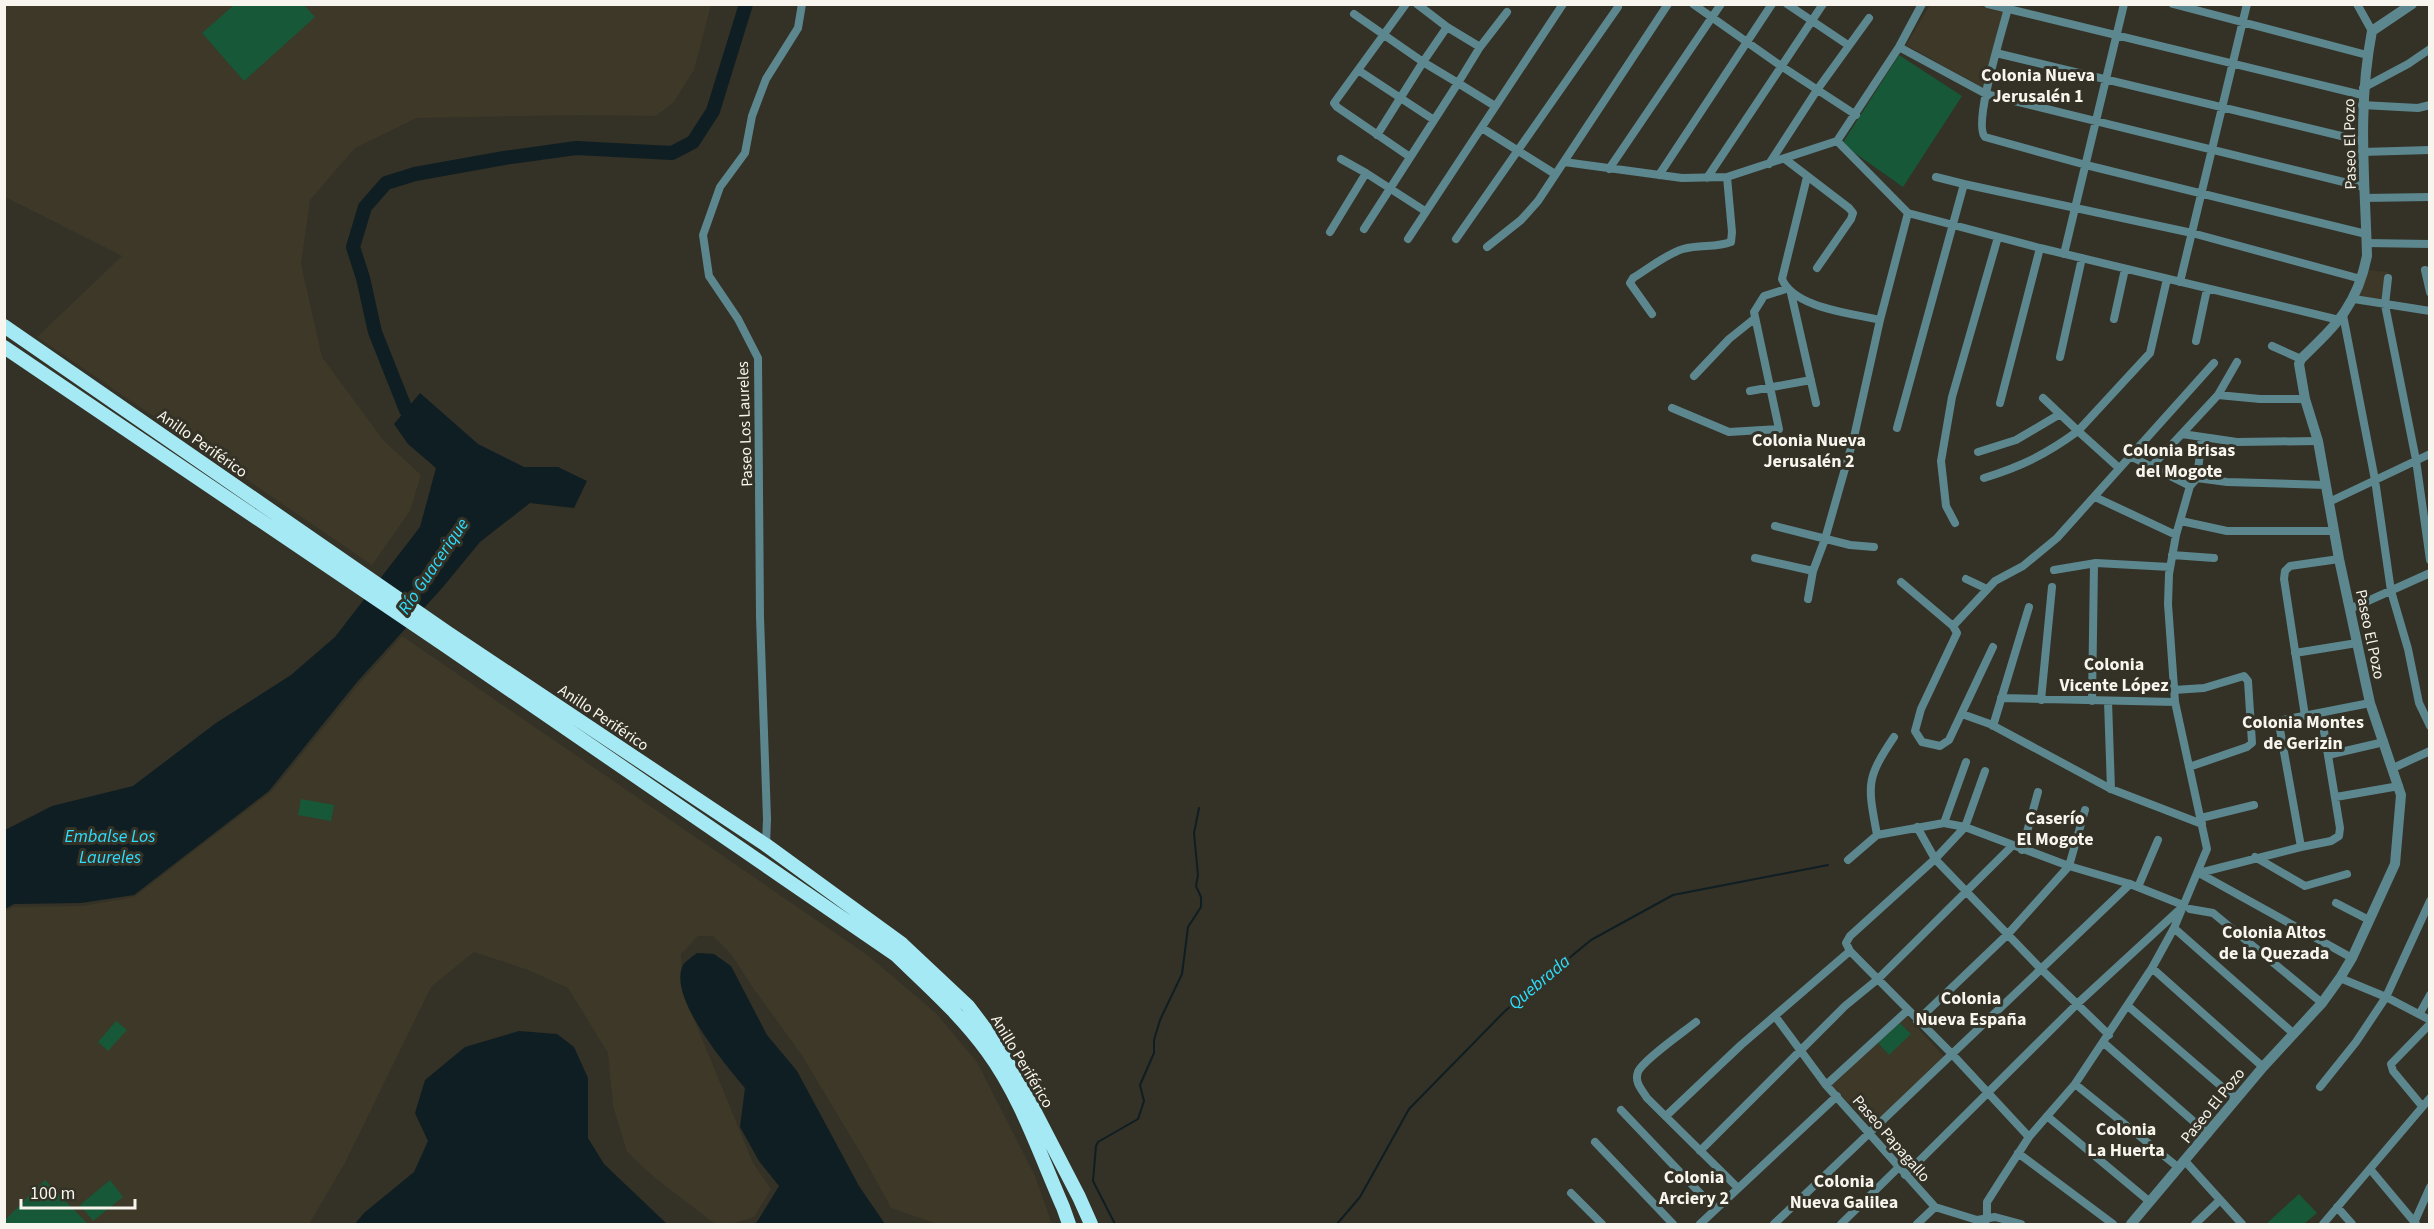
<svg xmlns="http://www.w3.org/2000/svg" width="2434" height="1229" viewBox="0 0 2434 1229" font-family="'Source Sans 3',sans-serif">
	<rect width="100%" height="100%" fill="#343126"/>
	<path fill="#3d3827" d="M 4,5 L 711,5 L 694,70 L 674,102 L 656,116 L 579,115 L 417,118 L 355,148 L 310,200 L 301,264 L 322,357 L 384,441 L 421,475 L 410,511 L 372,565 L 37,337 L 122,256 L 5,197 Z
		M 1930,5 L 1973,5 L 2003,11 L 1984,88 L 1906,45 Z
		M 2367,270 L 2388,272 L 2385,302 L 2360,296 Z
		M 402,636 L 866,954 L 936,1013 L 977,1062 L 1035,1176 L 1052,1224 L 937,1224 L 891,1208 L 866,1162 L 801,1054 L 751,985 L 731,954 L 713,936 L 698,936 L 681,954 L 682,990 L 753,1163 L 771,1189 L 754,1217 L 732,1224 L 715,1224 L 655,1178 L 627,1152 L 613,1106 L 608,1053 L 568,988 L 528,970 L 474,952 L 431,987 L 345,1163 L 309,1224 L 5,1224 L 4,912 L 13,907 L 83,906 L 134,897 L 272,791 L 359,684 Z
		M 1906,1015 L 1948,1061 L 1874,1130 L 1832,1085 Z"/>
	<path fill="#175839" d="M 234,5 L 304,5 L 315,17 L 244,81 L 202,33 Z
		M 1899,55 L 1962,96 L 1903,187 L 1842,144 Z
		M 301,799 L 334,805 L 331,821 L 298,815 Z
		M 116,1021 L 127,1030 L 108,1051 L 98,1042 Z
		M 1900,1023 L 1911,1034 L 1889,1055 L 1878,1043 Z
		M 45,1180 L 88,1224 L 5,1224 L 5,1220 Z
		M 110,1180 L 123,1197 L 93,1221 L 80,1205 Z
		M 2299,1194 L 2317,1213 L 2304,1224 L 2266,1224 Z"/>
	<path fill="#0f1e22" d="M 420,393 L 478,444 L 524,467 L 558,467 L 587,481 L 574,508 L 530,503 L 480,542 L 443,587 L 357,682 L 269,791 L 134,895 L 81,903 L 14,904 L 5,909 L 5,830 L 52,806 L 133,786 L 216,723 L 291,675 L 335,637 L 420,527 L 436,468 L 408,444 L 394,424 Z
		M 697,953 L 714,954 L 731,966 L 767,1035 L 797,1071 L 859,1186 L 885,1224 L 753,1224 L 757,1222 L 779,1186 L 759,1161 L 740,1127 L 745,1088 C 726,1065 667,997 683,965 C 686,961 693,956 697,953 Z
		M 519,1031 L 557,1034 L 574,1047 L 588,1078 L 588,1138 L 604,1164 L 667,1224 L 355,1224 L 364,1213 L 414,1172 L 428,1141 L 415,1113 L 425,1080 L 465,1047 Z"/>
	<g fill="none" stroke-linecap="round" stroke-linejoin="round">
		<path stroke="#0f1e22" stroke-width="2" d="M 1115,1224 L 1093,1181 L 1096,1146 L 1098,1142 L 1138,1119 L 1144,1101 L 1140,1085 L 1154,1053 L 1154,1040 L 1160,1020 L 1182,974 L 1188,927 L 1201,907 L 1201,897 L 1196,886 L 1198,875 L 1194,833 L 1199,808
			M 1337,1224 L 1360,1197 L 1409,1109 L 1505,1011 L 1591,940 L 1673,895 L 1828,865"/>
		<path stroke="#0f1e22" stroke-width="14" d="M 419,421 L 406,410 L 375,332 L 363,278 L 353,247 L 365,207 L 386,183 L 415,174 L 504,158 L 576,148 L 672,153 L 693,142 L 713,111 L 746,4"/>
		<path stroke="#5c878e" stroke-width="8" d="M 1406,4 L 1334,103 L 1337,107 L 1410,157
			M 1417,4 L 1447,27 L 1480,47
			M 1693,4 L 1781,66 L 1856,115
			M 1787,4 L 1848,45
			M 1988,4 L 2362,95
			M 2009,4 C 2004,26 1972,124 1985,137 L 2086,165 L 2366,234
			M 2173,4 L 2367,55
			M 2357,4 L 2372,31
			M 1354,14 L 1423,62 L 1377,135
			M 1447,27 L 1423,62 L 1458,83 L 1480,47 L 1507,12
			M 1899,47 L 1986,94 L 2364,187
			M 1996,53 L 2362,141
			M 1358,70 L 1434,120
			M 2363,88 L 2408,64 L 2430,49
			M 2362,105 L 2418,108 L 2430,105
			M 1482,128 L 1555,174
			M 1837,141 L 1899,47 L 1922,4
			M 2362,152 L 2430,150
			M 1341,159 L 1366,173
			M 1785,159 L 1849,208 L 1853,213 L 1851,219 L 1817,268
			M 1564,162 L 1682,178 L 1727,177 L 1837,141 L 1908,213 L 2040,248 L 2339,320
			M 1769,164 L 1817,90 L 1869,18
			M 1609,169 L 1721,4
			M 1659,175 L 1772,4
			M 1807,177 L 1782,279 C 1794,308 1851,313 1880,320
			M 1936,177 L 1964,184
			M 1707,178 L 1823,4
			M 2364,198 L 2430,197
			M 1364,229 L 1458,83 L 1495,106
			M 1330,232 L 1366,173 L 1425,211
			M 1408,239 L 1563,4
			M 1456,239 L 1618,7
			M 2366,243 L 2430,244
			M 1487,247 L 1521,220 L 1538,201 L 1668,4
			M 2064,254 L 2124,4
			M 2425,270 L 2430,292
			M 2388,278 L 2385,305 L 2416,460 L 2430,560
			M 2180,282 L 2247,4
			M 1791,293 L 1816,403
			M 2354,299 L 2430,311
			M 1652,314 L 1630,283 L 1633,278 C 1648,269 1666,254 1683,249 C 1699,244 1716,248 1731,242 L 1732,232 L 1727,177
			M 2343,315 L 2375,480 L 2391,591 L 2408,649 L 2419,703 L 2430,726
			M 2114,319 L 2125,269
			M 2196,341 L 2207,289
			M 2272,346 L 2301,359
			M 2060,357 L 2082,258
			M 1694,376 L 1729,339 L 1754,319
			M 1750,391 L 1811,380
			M 2218,395 L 2260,399 L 2305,399
			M 2000,403 L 2040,248
			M 1672,408 L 1729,432 L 1779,429 L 1754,312 L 1764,296 L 1786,289
			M 1897,428 L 1964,184 L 2192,233 L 2361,279
			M 2182,434 L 2237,442 L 2318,441
			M 1978,452 L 2016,440 L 2060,414
			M 2130,456 L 2190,486
			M 2151,467 L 2218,395 L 2237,362
			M 2119,468 L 2078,431 L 2150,353 L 2167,279
			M 1984,478 C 2022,466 2045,455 2078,431 L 2043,398
			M 2197,478 L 2227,482 L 2326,485
			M 2095,497 L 2176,535
			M 2329,502 L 2430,454
			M 2181,521 L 2227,531 L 2334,531
			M 1955,523 L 1946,506 L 1941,461 L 1952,397 L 1998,237
			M 1775,526 L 1850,545 L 1874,547
			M 2172,555 L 2214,558
			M 1755,558 L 1813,571
			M 2054,570 L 2096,563 L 2170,567
			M 1966,579 L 1987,589
			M 1901,582 L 1953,626 L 1957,633 L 1921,709 L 1915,731 L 1922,742 L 1940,746 L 1949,740 L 1993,647
			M 1808,599 L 1813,571 L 1825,539 L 1854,437 L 1880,320 L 1908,213
			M 2350,609 L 2430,573
			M 1953,626 L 1995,581 L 2023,566 L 2057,538 L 2214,363
			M 2295,653 L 2357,643
			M 2174,690 L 2204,688 L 2244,676 L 2248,681 L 2252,743 L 2247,747 L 2189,767
			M 2001,698 L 2175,702
			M 2041,700 L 2052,587
			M 2092,701 L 2094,564
			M 2108,701 L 2111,789
			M 1962,714 L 1990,724 L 2111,789 L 2202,824
			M 2305,716 L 2284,579 L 2285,571 L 2290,566 L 2339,559
			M 1993,726 L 2029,607
			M 2328,755 L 2384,742
			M 2393,768 L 2430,751
			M 2336,797 L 2399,786
			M 2201,818 L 2254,805
			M 1944,823 L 1966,762
			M 1917,827 L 1935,859 L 2041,969 L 2109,1035
			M 1877,835 C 1868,785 1865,780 1894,737
			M 766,845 L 767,819 L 760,617 L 758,358 L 738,319 L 709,276 L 703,235 L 720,187 L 745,153 L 752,116 L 766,79 L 798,28 L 802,4
			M 2301,847 L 2331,841 L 2339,836 L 2340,828 L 2321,713
			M 2022,850 L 2038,792
			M 2255,857 L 2305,886 L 2347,874
			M 1848,860 L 1877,835 L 1944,823 L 1965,827 L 2069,866 L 2130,884 L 2183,905
			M 2199,873 L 2301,847 L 2279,724 L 2283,720 L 2370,703
			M 2199,873 L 2352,958
			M 2138,887 L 2158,840
			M 2336,903 L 2369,920
			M 2190,909 L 2213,913 L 2322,1003
			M 2174,928 L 2294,1034
			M 1850,951 L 1952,1054 L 2029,1137
			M 2152,968 L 2263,1067
			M 2340,978 L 2386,997 L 2430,1020
			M 2128,1006 L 2236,1099
			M 2420,1013 L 2430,995
			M 1775,1016 L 1826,1085 L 1935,1207 L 1977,1220 L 1995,1217 L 2021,1224
			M 1917,1021 L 2008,934 L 2069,866 L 2085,810
			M 1696,1022 C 1685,1031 1642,1061 1638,1072 C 1634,1082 1642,1090 1647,1098 L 1737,1187
			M 2104,1043 L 2208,1134
			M 2075,1084 L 2179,1168
			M 1826,1085 L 1908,1010
			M 2320,1087 L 2356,1042 L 2386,997 L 2430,901
			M 2422,1106 L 2393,1071 L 2391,1064 L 2430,1024
			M 1621,1110 L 1715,1209
			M 1666,1116 L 1741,1045 L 1850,951 L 1846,943 L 1850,936 L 1935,859 L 1965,827 L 1985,771
			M 2047,1116 L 2150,1202
			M 1595,1142 L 1673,1224
			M 1700,1151 L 1845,1006 L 1878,979 L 2012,846
			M 2018,1153 L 2113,1224
			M 2185,1161 L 2242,1224
			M 2370,1169 L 2416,1224
			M 1905,1175 L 2077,1004 L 2178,911
			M 1571,1193 L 1602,1224
			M 2337,1207 L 2352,1224
			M 2414,1223 L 2430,1187
			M 1700,1224 L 1837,1096
			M 1774,1224 L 2130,884
			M 1841,1224 L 1898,1168
			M 1917,1224 L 1935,1207
			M 1983,1224 L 1987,1219 L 1987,1202 L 2001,1180 L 2029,1137 L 2075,1084 L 2152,968 L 2174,928 L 2207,849 L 2175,702 L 2168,604 L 2169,574 L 2176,535 L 2190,486 L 2197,478 L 2202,437
			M 2195,1224 L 2219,1201
			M 2323,1224 L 2430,1098"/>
		<path stroke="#5c878e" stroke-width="10" d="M 2131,1224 L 2263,1067 L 2322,1003 L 2340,978 L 2352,958 L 2395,864 L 2401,795 L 2370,703 L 2339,559 L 2318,441 L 2305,399 L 2299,364 L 2301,359 C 2336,325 2357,306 2367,256 C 2365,178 2357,109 2372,31 L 2412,4"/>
		<path stroke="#a4e9f4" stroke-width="14" d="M 4,326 L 448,633 L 766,845 L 902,944 L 968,1006 L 996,1043 L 1021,1085 L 1079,1197 L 1091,1224
			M 4,347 L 443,644 L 896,955 C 928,986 961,1015 987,1051 C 1021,1097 1040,1155 1063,1207 L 1069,1224"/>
	</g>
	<g text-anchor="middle" stroke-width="6" stroke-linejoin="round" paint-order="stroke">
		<g font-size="16" fill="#f7f5ed" stroke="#343126">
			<text transform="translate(2349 144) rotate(-91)" y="6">Paseo El Pozo</text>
			<text transform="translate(744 424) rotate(-92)" y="6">Paseo Los Laureles</text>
			<text transform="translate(203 443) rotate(35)" y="6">Anillo Periférico</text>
			<text transform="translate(2371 634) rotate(78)" y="6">Paseo El Pozo</text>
			<text transform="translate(604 717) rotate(34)" y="6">Anillo Periférico</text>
			<text transform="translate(1023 1061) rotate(59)" y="6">Anillo Periférico</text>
			<text transform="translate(2212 1105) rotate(-51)" y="6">Paseo El Pozo</text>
			<text transform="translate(1892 1138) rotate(49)" y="6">Paseo Papagallo</text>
		</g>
		<g font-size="18" font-weight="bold" fill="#f7f5ed" stroke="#343126">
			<text x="2038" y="81">Colonia Nueva<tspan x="2038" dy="21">Jerusalén 1</tspan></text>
			<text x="1809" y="446">Colonia Nueva<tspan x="1809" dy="21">Jerusalén 2</tspan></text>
			<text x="2179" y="456">Colonia Brisas<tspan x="2179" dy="21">del Mogote</tspan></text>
			<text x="2114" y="670">Colonia<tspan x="2114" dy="21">Vicente López</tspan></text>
			<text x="2303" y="728">Colonia Montes<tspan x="2303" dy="21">de Gerizin</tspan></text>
			<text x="2055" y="824">Caserío<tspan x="2055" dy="21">El Mogote</tspan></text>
			<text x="2274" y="938">Colonia Altos<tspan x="2274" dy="21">de la Quezada</tspan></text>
			<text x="1971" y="1004">Colonia<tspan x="1971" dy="21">Nueva España</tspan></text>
			<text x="2126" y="1135">Colonia<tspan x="2126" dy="21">La Huerta</tspan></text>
			<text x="1694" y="1183">Colonia<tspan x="1694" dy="21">Arciery 2</tspan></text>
			<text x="1844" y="1187">Colonia<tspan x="1844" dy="21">Nueva Galilea</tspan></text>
		</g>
		<g font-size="18" font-style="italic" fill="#2ddeff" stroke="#343126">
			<text transform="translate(433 566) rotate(-56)" y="6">Río Guacerique</text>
			<text x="110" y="842">Embalse Los<tspan x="110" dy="21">Laureles</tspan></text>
			<text transform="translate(1539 982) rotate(-40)" y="6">Quebrada</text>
		</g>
	</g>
	<rect width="2434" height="1229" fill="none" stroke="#f7f5ed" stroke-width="12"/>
	<path d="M21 1199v9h114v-9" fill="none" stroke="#f7f5ed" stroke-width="3"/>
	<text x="30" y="1199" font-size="18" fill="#f7f5ed" stroke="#343126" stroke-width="4.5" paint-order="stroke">100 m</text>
</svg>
